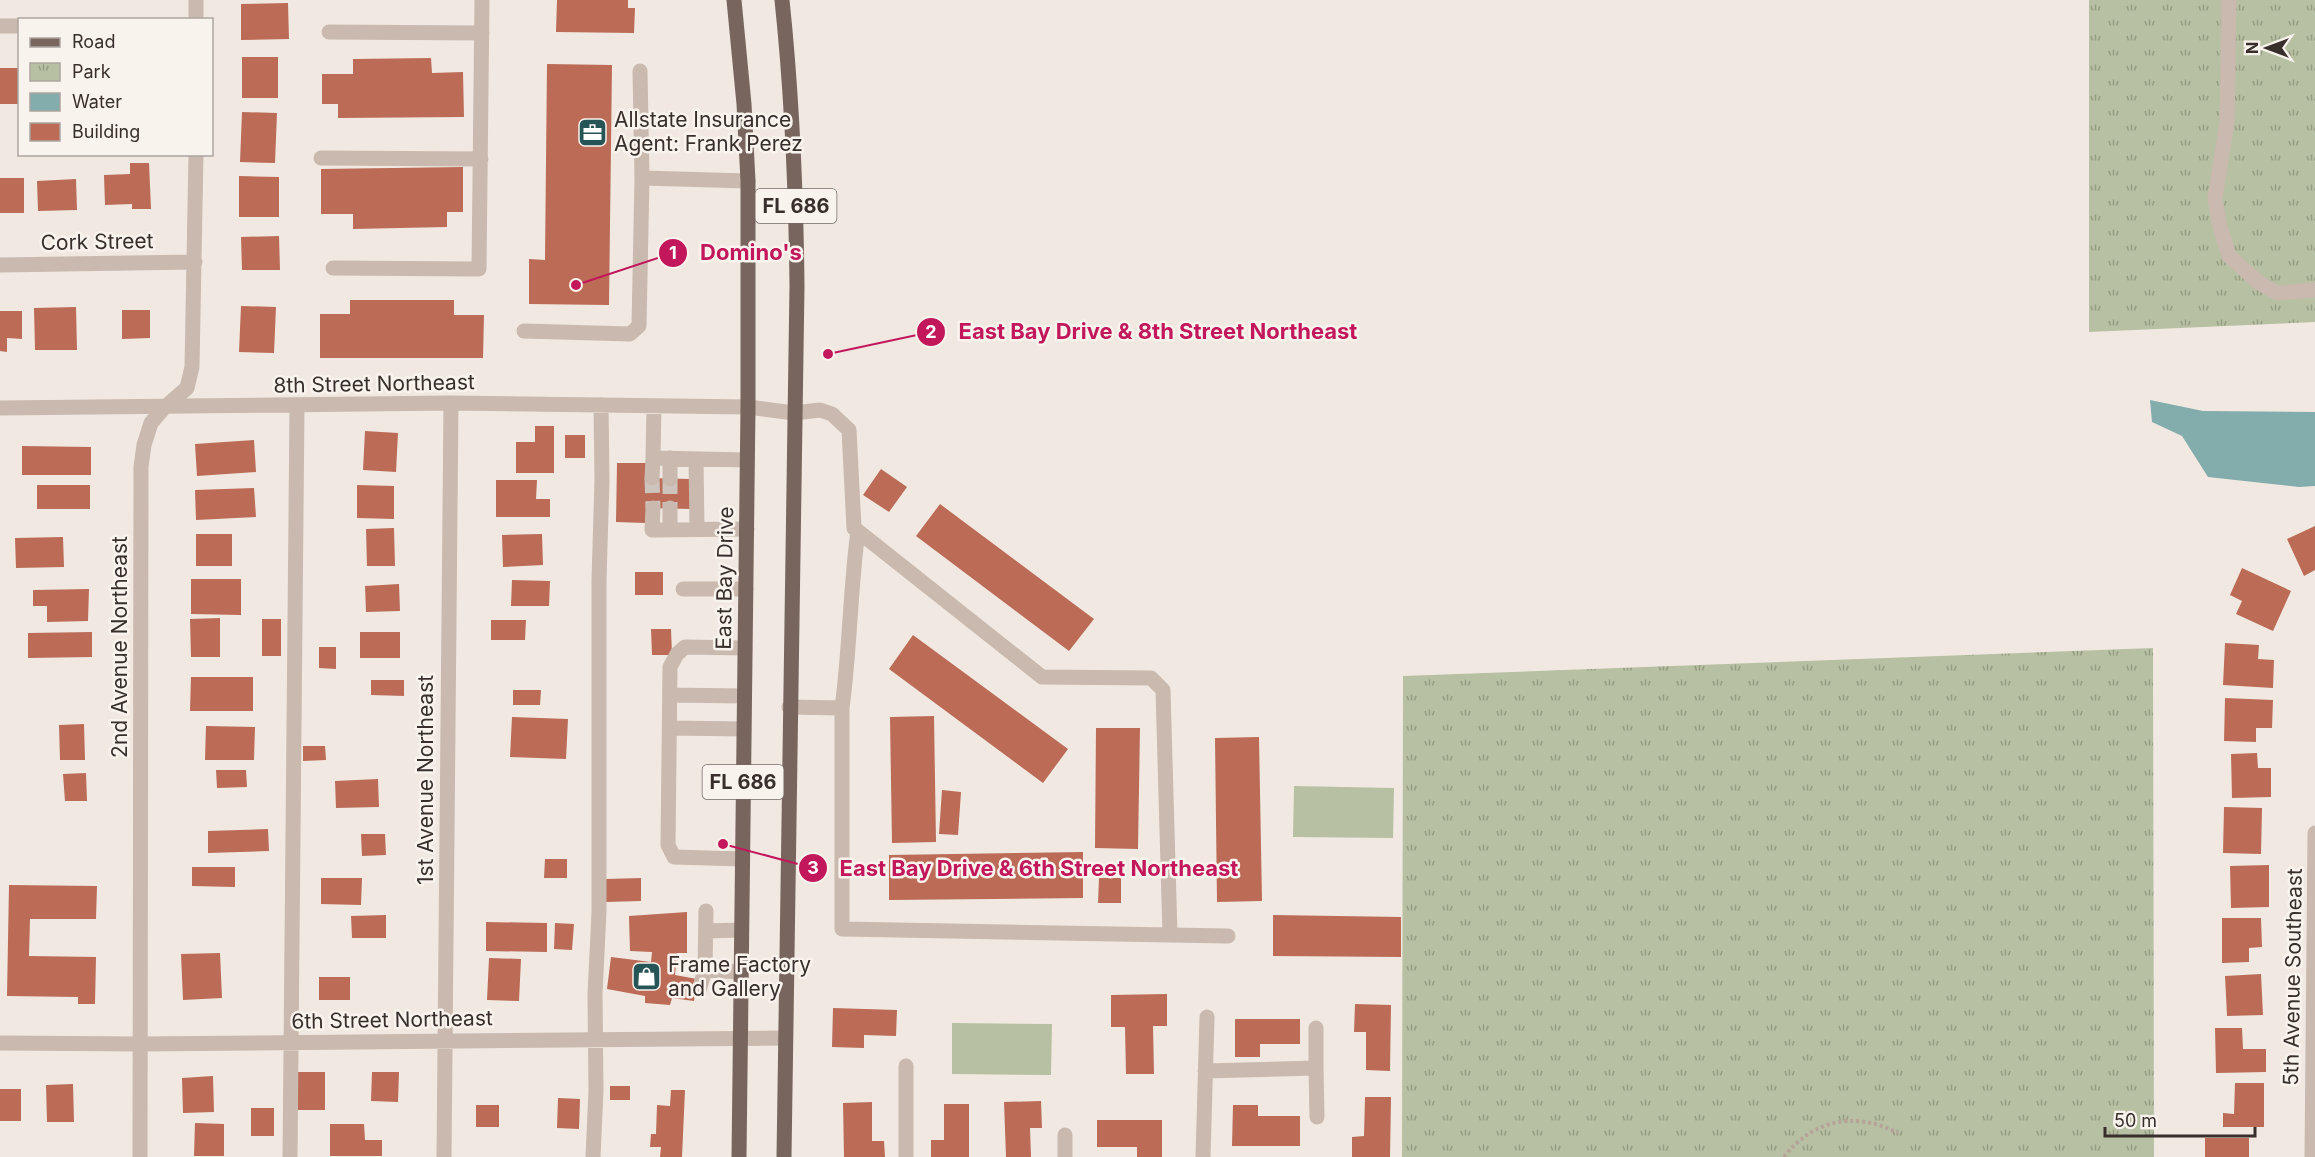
<svg xmlns="http://www.w3.org/2000/svg" width="2315" height="1157" viewBox="0 0 2315 1157" font-family="Inter,sans-serif">
	<defs>
		<pattern id="park-tufts" width="24" height="20" patternUnits="userSpaceOnUse" patternTransform="scale(1.5)"><rect width="24" height="20" fill="#b7c0a2"/><path d="M3 7l-1-3M5 7V3M7 7l1-3M15 17l-1-3M17 17v-4M19 17l1-3" fill="none" stroke="#969c84"/></pattern>
	</defs>
	<rect width="100%" height="100%" fill="#f1e9e1"/>
	<path fill="#b7c0a2" d="M 1294,786 L 1394,788 L 1393,838 L 1293,837 Z
		M 952,1023 L 1052,1024 L 1051,1075 L 952,1074 Z"/>
	<path fill="url(#park-tufts)" d="M 2089,0 L 2315,0 L 2315,322 L 2089,332 Z
		M 2153,648 L 2154,1157 L 1402,1157 L 1403,676 Z"/>
	<path fill="#83acac" d="M 2150,400 L 2203,411 L 2315,412 L 2315,486 L 2299,487 L 2208,477 L 2182,436 L 2152,422 Z"/>
	<path fill="#bb6b56" d="M 557,0 L 628,0 L 628,8 L 635,8 L 634,33 L 556,32 Z
		M 288,3 L 289,39 L 241,40 L 241,4 Z
		M 242,57 L 278,57 L 278,98 L 242,98 Z
		M 431,58 L 432,73 L 463,72 L 464,117 L 338,118 L 338,104 L 322,104 L 322,74 L 353,74 L 353,59 Z
		M 547,64 L 612,65 L 609,305 L 529,304 L 529,259 L 545,260 Z
		M 0,68 L 20,68 L 20,104 L 0,104 Z
		M 242,112 L 277,113 L 275,163 L 240,162 Z
		M 130,163 L 149,163 L 151,209 L 132,209 L 132,204 L 105,205 L 104,175 L 130,174 Z
		M 463,167 L 463,212 L 447,212 L 447,227 L 353,229 L 353,214 L 321,214 L 321,169 Z
		M 239,176 L 279,177 L 279,217 L 239,217 Z
		M 0,178 L 24,178 L 24,213 L 0,213 Z
		M 76,179 L 77,210 L 38,211 L 37,181 Z
		M 279,236 L 280,270 L 242,270 L 241,237 Z
		M 350,300 L 454,300 L 454,315 L 484,315 L 483,358 L 320,358 L 320,314 L 350,314 Z
		M 241,306 L 276,307 L 274,353 L 239,352 Z
		M 76,307 L 77,350 L 35,350 L 34,308 Z
		M 122,310 L 150,310 L 150,338 L 122,339 Z
		M 0,311 L 22,311 L 22,339 L 7,338 L 7,352 L 0,351 Z
		M 535,426 L 554,426 L 554,473 L 516,473 L 516,442 L 535,442 Z
		M 365,431 L 398,433 L 396,472 L 363,470 Z
		M 565,435 L 585,435 L 585,458 L 565,458 Z
		M 254,440 L 256,472 L 197,476 L 195,444 Z
		M 22,446 L 91,447 L 91,475 L 22,475 Z
		M 617,463 L 647,463 L 647,478 L 691,479 L 691,509 L 646,508 L 646,523 L 616,522 Z
		M 881,469 L 907,487 L 889,512 L 863,495 Z
		M 496,480 L 537,480 L 536,499 L 550,499 L 550,517 L 496,517 Z
		M 37,485 L 90,485 L 90,509 L 37,509 Z
		M 357,485 L 394,486 L 394,519 L 357,518 Z
		M 254,488 L 256,517 L 196,520 L 195,490 Z
		M 940,504 L 1094,619 L 1069,651 L 916,536 Z
		M 2315,526 L 2315,570 L 2304,576 L 2287,539 Z
		M 394,528 L 395,566 L 367,566 L 366,529 Z
		M 196,534 L 232,534 L 232,566 L 196,566 Z
		M 542,534 L 543,565 L 503,567 L 502,535 Z
		M 63,537 L 64,567 L 16,568 L 15,538 Z
		M 2242,568 L 2291,591 L 2273,631 L 2236,614 L 2242,601 L 2230,595 Z
		M 635,572 L 663,572 L 663,595 L 635,595 Z
		M 191,579 L 241,579 L 241,615 L 191,614 Z
		M 512,580 L 550,581 L 549,606 L 511,606 Z
		M 399,584 L 400,611 L 366,612 L 365,586 Z
		M 89,589 L 88,621 L 47,622 L 47,606 L 33,606 L 33,590 Z
		M 220,618 L 220,657 L 191,657 L 190,619 Z
		M 262,619 L 281,619 L 281,656 L 262,656 Z
		M 491,620 L 526,620 L 525,640 L 491,640 Z
		M 651,629 L 671,629 L 672,655 L 652,655 Z
		M 92,632 L 92,657 L 28,658 L 28,633 Z
		M 360,632 L 400,632 L 400,658 L 360,658 Z
		M 913,635 L 1068,749 L 1043,783 L 889,669 Z
		M 2225,643 L 2259,645 L 2258,659 L 2274,660 L 2273,688 L 2223,685 Z
		M 319,647 L 336,647 L 336,669 L 319,668 Z
		M 191,677 L 253,677 L 253,711 L 190,711 Z
		M 371,680 L 404,680 L 404,696 L 371,695 Z
		M 513,690 L 541,690 L 540,705 L 513,705 Z
		M 2225,698 L 2273,700 L 2272,728 L 2256,728 L 2256,742 L 2224,741 Z
		M 934,716 L 936,842 L 892,843 L 890,717 Z
		M 512,717 L 568,719 L 566,759 L 510,757 Z
		M 84,724 L 85,760 L 60,760 L 59,725 Z
		M 206,726 L 255,727 L 254,760 L 205,760 Z
		M 1096,728 L 1140,728 L 1138,849 L 1095,848 Z
		M 1259,737 L 1262,901 L 1217,902 L 1215,738 Z
		M 303,746 L 325,746 L 326,760 L 303,761 Z
		M 2257,753 L 2258,768 L 2271,768 L 2271,797 L 2232,798 L 2231,754 Z
		M 216,770 L 246,770 L 247,787 L 217,788 Z
		M 86,773 L 87,801 L 65,801 L 63,774 Z
		M 378,779 L 379,807 L 336,808 L 335,781 Z
		M 942,790 L 961,792 L 958,835 L 939,834 Z
		M 2224,807 L 2262,808 L 2261,854 L 2223,853 Z
		M 268,829 L 269,851 L 208,853 L 208,831 Z
		M 361,834 L 385,834 L 386,855 L 362,856 Z
		M 1083,852 L 1083,898 L 889,900 L 889,855 Z
		M 545,859 L 567,859 L 567,878 L 544,878 Z
		M 2269,865 L 2269,907 L 2231,908 L 2230,866 Z
		M 192,867 L 235,867 L 235,887 L 192,886 Z
		M 321,878 L 362,878 L 361,905 L 321,904 Z
		M 641,878 L 641,901 L 605,902 L 606,879 Z
		M 1099,878 L 1121,878 L 1121,903 L 1098,903 Z
		M 9,885 L 97,886 L 96,919 L 30,919 L 29,956 L 96,957 L 95,1004 L 78,1004 L 78,997 L 7,996 Z
		M 687,912 L 687,953 L 677,953 L 675,975 L 697,979 L 694,1001 L 672,998 L 670,1005 L 645,1003 L 645,996 L 607,989 L 611,957 L 651,962 L 652,952 L 630,951 L 629,916 Z
		M 386,915 L 386,938 L 352,938 L 351,916 Z
		M 1273,915 L 1401,917 L 1401,957 L 1273,956 Z
		M 2222,918 L 2261,918 L 2262,947 L 2249,948 L 2249,962 L 2222,963 Z
		M 486,922 L 547,923 L 547,952 L 486,951 Z
		M 555,923 L 574,924 L 572,950 L 554,949 Z
		M 220,953 L 222,998 L 183,1000 L 181,954 Z
		M 489,958 L 521,959 L 519,1001 L 487,1000 Z
		M 2261,974 L 2263,1015 L 2227,1016 L 2225,976 Z
		M 319,977 L 350,977 L 350,1000 L 319,1000 Z
		M 1167,994 L 1167,1026 L 1153,1026 L 1154,1074 L 1126,1074 L 1125,1027 L 1111,1027 L 1111,995 Z
		M 1355,1004 L 1391,1005 L 1390,1071 L 1366,1070 L 1366,1032 L 1354,1032 Z
		M 833,1008 L 897,1010 L 896,1036 L 864,1035 L 864,1048 L 832,1047 Z
		M 1235,1019 L 1300,1019 L 1300,1044 L 1260,1044 L 1260,1057 L 1235,1057 Z
		M 2215,1028 L 2242,1028 L 2243,1049 L 2266,1049 L 2266,1072 L 2216,1073 Z
		M 298,1072 L 325,1072 L 325,1110 L 298,1110 Z
		M 372,1072 L 399,1072 L 398,1102 L 371,1101 Z
		M 213,1076 L 214,1112 L 183,1113 L 182,1078 Z
		M 2235,1083 L 2264,1083 L 2264,1127 L 2223,1127 L 2223,1113 L 2234,1114 Z
		M 73,1084 L 74,1122 L 47,1122 L 46,1085 Z
		M 610,1086 L 630,1086 L 630,1100 L 610,1100 Z
		M 0,1089 L 21,1089 L 21,1121 L 0,1121 Z
		M 671,1090 L 685,1090 L 682,1157 L 660,1157 L 661,1147 L 650,1147 L 651,1134 L 656,1134 L 657,1105 L 670,1106 Z
		M 1365,1097 L 1391,1097 L 1390,1157 L 1352,1157 L 1352,1137 L 1364,1136 Z
		M 558,1098 L 580,1099 L 579,1129 L 557,1128 Z
		M 1041,1101 L 1042,1128 L 1030,1128 L 1031,1157 L 1006,1157 L 1004,1102 Z
		M 872,1102 L 872,1141 L 884,1141 L 885,1157 L 844,1157 L 843,1103 Z
		M 944,1104 L 969,1104 L 969,1157 L 931,1157 L 931,1140 L 944,1140 Z
		M 476,1105 L 499,1105 L 499,1127 L 476,1127 Z
		M 1233,1105 L 1258,1105 L 1258,1116 L 1300,1116 L 1300,1146 L 1232,1146 Z
		M 251,1108 L 274,1108 L 274,1136 L 251,1136 Z
		M 1097,1120 L 1162,1120 L 1162,1157 L 1137,1157 L 1137,1147 L 1097,1147 Z
		M 195,1123 L 224,1124 L 224,1156 L 194,1156 Z
		M 330,1124 L 364,1124 L 365,1140 L 382,1140 L 382,1156 L 330,1156 Z
		M 2205,1138 L 2249,1138 L 2249,1157 L 2205,1157 Z"/>
	<g fill="none" stroke-linecap="round" stroke-linejoin="round">
		<path stroke="#ccc4bd" stroke-width="15" stroke-dasharray="15 8" stroke-linecap="butt" d="M 652,478 L 653,508
			M 670,479 L 670,508"/>
		<path stroke="#b5a398" stroke-width="4" stroke-dasharray="3 3" stroke-linecap="butt" d="M 1784,1157 C 1813,1119 1856,1111 1898,1133"/>
		<path stroke="#c9b9ae" stroke-width="15" d="M 2229,0 L 2227,122 L 2215,198 L 2219,223 L 2229,256 L 2258,282 L 2277,293 L 2315,290
			M 196,20 L 196,0
			M 0,26 L 20,26
			M 329,32 L 482,33
			M 640,71 L 642,178 L 748,181
			M 321,158 L 481,159
			M 0,265 L 195,262
			M 333,268 L 479,269 L 482,0
			M 524,331 L 630,334 L 639,326 L 642,178
			M 654,406 L 653,458 L 747,460
			M 0,408 L 451,403 L 748,407 L 794,413 L 820,410 L 832,414 L 849,430 L 854,528 L 1042,677 L 1151,678 L 1163,690 L 1170,935
			M 670,458 L 670,479
			M 696,460 L 697,529
			M 652,478 L 653,458
			M 653,508 L 652,530 L 747,529
			M 670,508 L 670,529
			M 683,589 L 746,589
			M 670,695 L 744,696
			M 789,707 L 842,708 L 842,929 L 1228,936
			M 842,708 C 850,649 850,590 858,531
			M 670,728 L 744,729
			M 742,859 L 674,857 L 668,845 L 670,667 L 677,654 L 685,647 L 745,648
			M 706,931 L 741,930
			M 705,970 L 740,972
			M 699,990 L 705,970 L 706,911
			M 1316,1028 L 1316,1068
			M 0,1043 L 140,1044 L 785,1038
			M 906,1066 L 906,1157
			M 1205,1071 L 1316,1068 L 1317,1117
			M 1065,1135 L 1065,1157
			M 140,1157 L 141,467 L 144,445 L 151,423 L 164,408 L 187,388 L 192,367 L 196,154
			M 290,1157 L 297,406
			M 444,1157 L 451,403
			M 593,1157 L 596,1090 L 595,994 L 599,912 L 599,580 L 602,480 L 601,405
			M 1203,1157 L 1207,1017
			M 2312,1157 L 2315,833"/>
		<path stroke="#78665e" stroke-width="15" d="M 734,0 L 744,104 L 748,181 L 748,407 L 739,1157
			M 782,0 C 792,95 796,190 797,286 L 784,1157"/>
	</g>
	<defs>
		<symbol id="office-square" viewBox="-11 -11 22 22"><rect x="-9" y="-9" width="18" height="18" rx="4" fill="#255556" stroke="#f9f3ee"/><path d="M-6-3h4V-5.5h4V-3h4V5H-6ZM-1-4.5V-3h2v-1.5ZM-6 0V1H6V0Z" fill="#fff"/></symbol>
		<symbol id="shop-square" viewBox="-11 -11 22 22"><rect x="-9" y="-9" width="18" height="18" rx="4" fill="#255556" stroke="#f9f3ee"/><path d="M-5-2.5h2.3a2.7 3.5 0 0 1 5.4 0H5L5.5 6h-11ZM-1.5-2.5h3a1.5 2.3 0 0 0-3 0Z" fill="#fff"/></symbol>
	</defs>
	<g fill-rule="evenodd">
		<use href="#office-square" x="576" y="116" width="33" height="33"/>
		<use href="#shop-square" x="630" y="960" width="33" height="33"/>
	</g>
	<g text-anchor="middle" stroke-width="5" stroke-linejoin="round" paint-order="stroke">
		<g fill="#f9f3ee" stroke="#726a66" stroke-width="1.5">
			<rect x="755.5" y="189" width="81" height="34" rx="4.5"/>
			<rect x="702.5" y="765" width="81" height="34" rx="4.5"/>
		</g>
		<g font-size="20" font-weight="bold" fill="#382f2c">
			<text x="796" y="213">FL 686</text>
			<text x="743" y="789">FL 686</text>
		</g>
		<g font-size="21" fill="#382f2c" stroke="#f9f3ee" text-anchor="start">
			<text x="614" y="127">Allstate Insurance<tspan x="614" dy="24">Agent: Frank Perez</tspan></text>
			<text x="668" y="972">Frame Factory<tspan x="668" dy="24">and Gallery</tspan></text>
		</g>
		<g font-size="21" fill="#382f2c" stroke="#f9f3ee">
			<text transform="translate(97 242) rotate(-1)" y="7">Cork Street</text>
			<text transform="translate(374 384) rotate(-1)" y="7">8th Street Northeast</text>
			<text transform="translate(725 578) rotate(-89)" y="7">East Bay Drive</text>
			<text transform="translate(120 647) rotate(-90)" y="7">2nd Avenue Northeast</text>
			<text transform="translate(426 780) rotate(-90)" y="7">1st Avenue Northeast</text>
			<text transform="translate(2293 977) rotate(-89)" y="7">5th Avenue Southeast</text>
			<text transform="translate(392 1020) rotate(-1)" y="7">6th Street Northeast</text>
		</g>
	</g>
	<path fill="none" stroke="#c2185b" stroke-width="2" d="M576 285L673 253M828 354L931 332M723 844L813 868"/>
	<g fill="#c2185b" stroke="#f9f3ee" stroke-width="2">
		<circle cx="576" cy="285" r="6"/>
		<circle cx="828" cy="354" r="6"/>
		<circle cx="723" cy="844" r="6"/>
		<circle cx="673" cy="253" r="15"/>
		<circle cx="931" cy="332" r="15"/>
		<circle cx="813" cy="868" r="15"/>
	</g>
	<g font-size="18" text-anchor="middle" font-weight="bold" fill="#fff">
		<text x="673" y="259">1</text>
		<text x="931" y="338">2</text>
		<text x="813" y="874">3</text>
	</g>
	<g font-size="22" text-anchor="middle" font-weight="bold" fill="#c2185b" stroke="#f9f3ee" stroke-width="5" stroke-linejoin="round" paint-order="stroke">
		<text x="751" y="260">Domino's</text>
		<text x="1158" y="339">East Bay Drive &amp; 8th Street Northeast</text>
		<text x="1039" y="876">East Bay Drive &amp; 6th Street Northeast</text>
	</g>
	<rect x="18" y="18" width="195" height="138" fill="#f9f3ee" stroke="#aca5a0" stroke-width="1.5"/>
	<rect x="30" y="38" width="30" height="9" fill="#78665e" stroke="#aca5a0" stroke-width="1.5"/>
	<text x="72" y="48" font-size="18" fill="#382f2c">Road</text>
	<rect x="30" y="63" width="30" height="18" fill="url(#park-tufts)" stroke="#aca5a0" stroke-width="1.5"/>
	<text x="72" y="78" font-size="18" fill="#382f2c">Park</text>
	<rect x="30" y="93" width="30" height="18" fill="#83acac" stroke="#aca5a0" stroke-width="1.5"/>
	<text x="72" y="108" font-size="18" fill="#382f2c">Water</text>
	<rect x="30" y="123" width="30" height="18" fill="#bb6b56" stroke="#aca5a0" stroke-width="1.5"/>
	<text x="72" y="138" font-size="18" fill="#382f2c">Building</text>
	<g transform="translate(2267 48) rotate(270)" stroke="#f9f3ee" stroke-width="4.5" paint-order="stroke">
	<path d="M0-4.5L10 22L0 15L-10 22Z" fill="#382f2c"/>
	<text y="-9" font-size="16" font-weight="bold" text-anchor="middle" fill="#382f2c">N</text>
	</g>
	<path d="M2105 1127v9h150v-9" fill="none" stroke="#382f2c" stroke-width="3"/>
	<text x="2114" y="1127" font-size="18" fill="#382f2c" stroke="#f9f3ee" stroke-width="4.5" paint-order="stroke">50 m</text>
</svg>
